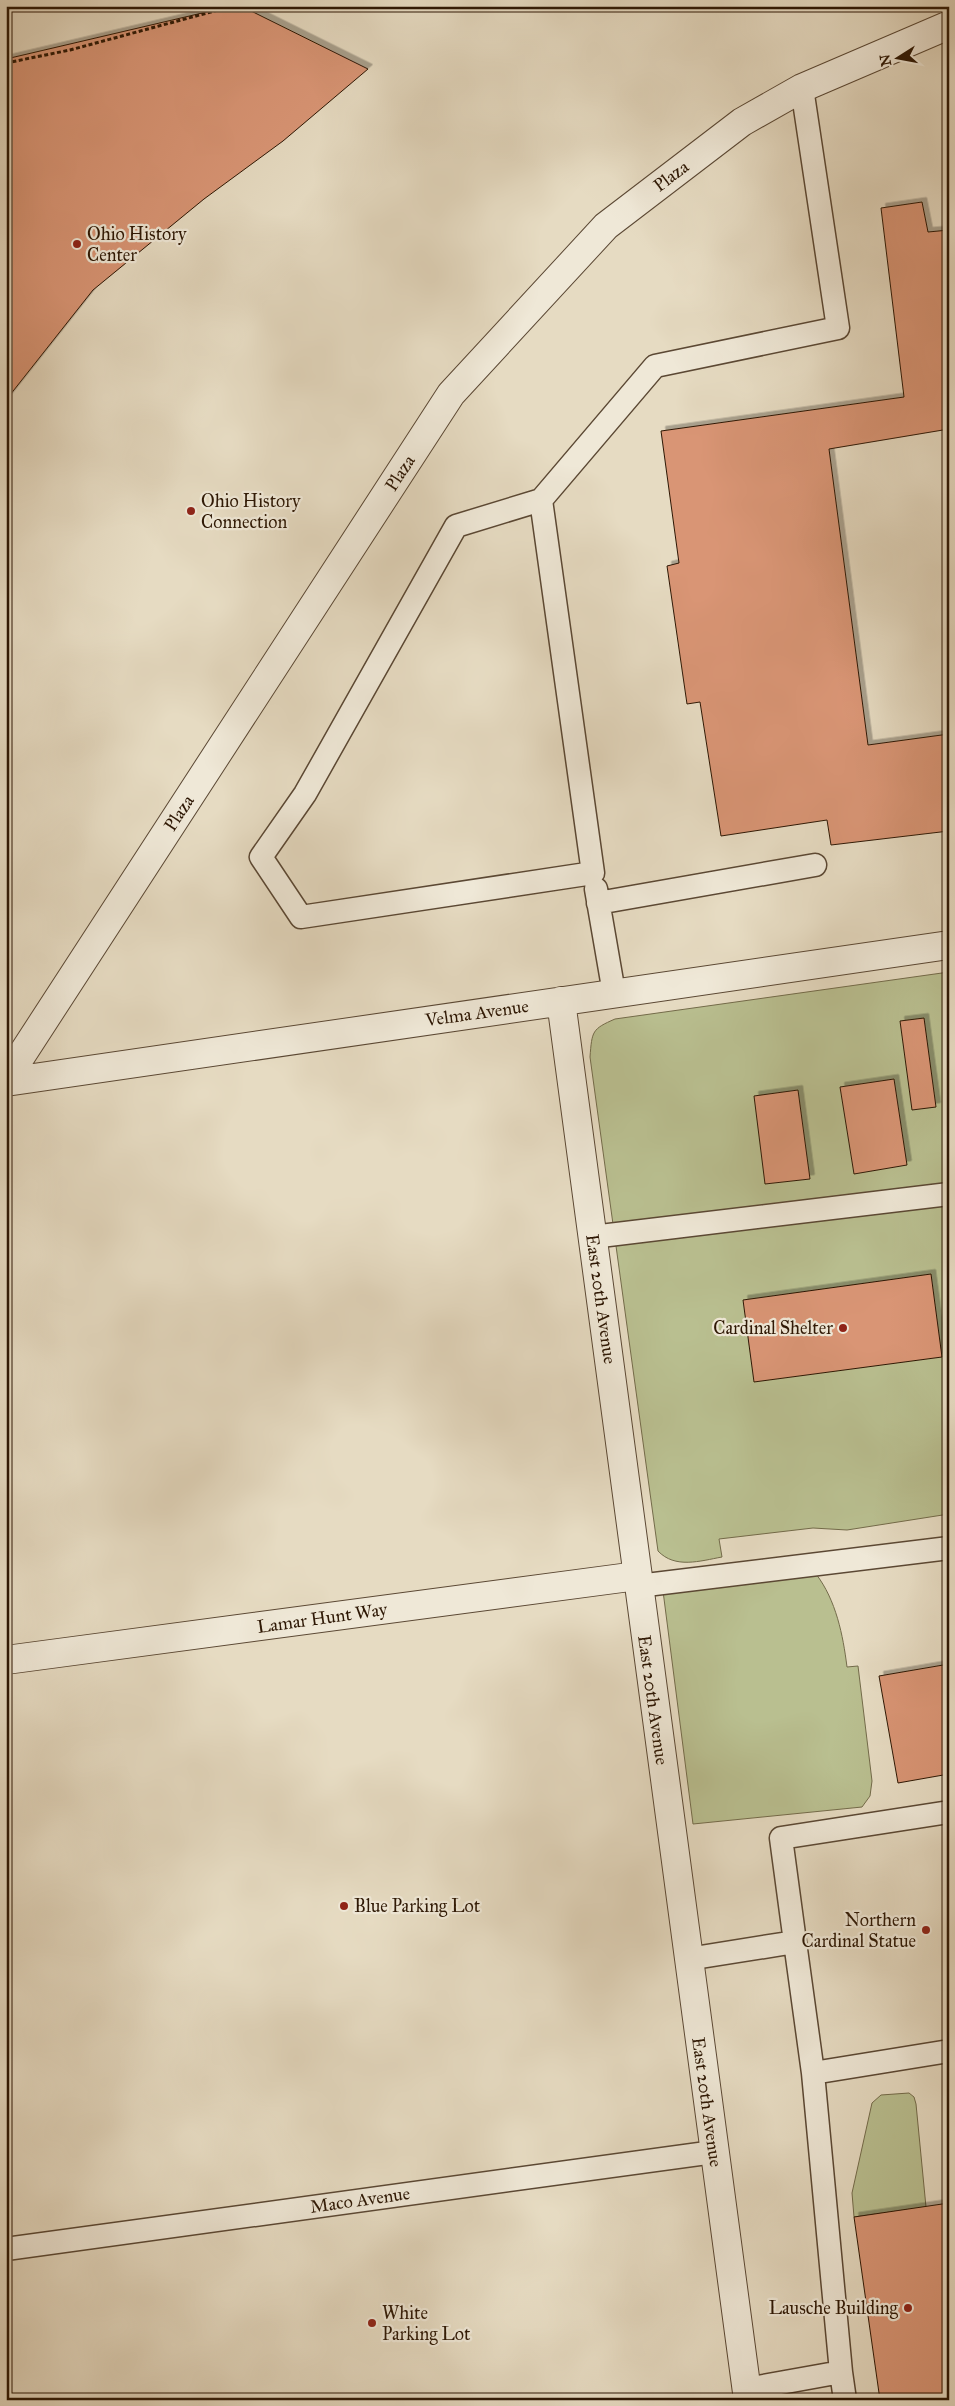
<svg xmlns="http://www.w3.org/2000/svg" width="955" height="2406" viewBox="0 0 955 2406" font-family="'IM FELL Great Primer',serif">
	<defs>
		<filter id="shadow"><feDropShadow dx="4.5" dy="-4.5" stdDeviation="0" flood-color="#0004"/></filter>
	</defs>
	<rect width="100%" height="100%" fill="#e6dbc2"/>
	<filter id="stains"><feTurbulence type="fractalNoise" baseFrequency=".004" numOctaves="4"/><feColorMatrix values="0 0 0 0 .2 0 0 0 0 .09 0 0 0 0 .02 0 0 0 .5 -.17"/></filter>
	<radialGradient id="worn" r=".72"><stop offset=".6" stop-color="#630" stop-opacity="0"/><stop offset="1" stop-color="#630" stop-opacity=".3"/></radialGradient>
	<path fill="#b9bf90" stroke="#736b4a" d="M 949,972 L 949,1514 L 847,1530 L 813,1528 L 719,1539 L 722,1557 C 700,1561 675,1569 658,1551 L 590,1057 C 592,1031 592,1029 615,1019 Z
		M 816,1574 C 836,1600 843,1635 847,1667 L 858,1666 L 872,1781 L 870,1796 L 862,1807 L 693,1824 L 663,1591 Z
		M 909,2093 L 914,2097 L 916,2104 L 926,2207 L 854,2217 L 852,2193 L 872,2103 L 881,2095 Z"/>
	<path fill="#d99574" stroke="#2d1704" filter="url(#shadow)" d="M 232,6 L 241,6 L 368,69 L 283,141 L 204,199 L 93,290 L 6,400 L 6,59 Z
		M 922,202 L 928,232 L 949,230 L 949,429 L 829,449 L 868,745 L 949,734 L 949,831 L 831,845 L 827,820 L 721,836 L 700,702 L 687,704 L 667,566 L 679,563 L 661,431 L 904,397 L 881,208 Z
		M 924,1018 L 936,1107 L 912,1110 L 900,1021 Z
		M 894,1079 L 907,1165 L 854,1174 L 840,1087 Z
		M 798,1090 L 810,1179 L 765,1184 L 754,1096 Z
		M 931,1274 L 942,1357 L 754,1382 L 743,1300 Z
		M 949,1664 L 949,1774 L 898,1783 L 879,1676 Z
		M 949,2203 L 949,2400 L 880,2400 L 854,2217 Z"/>
	<g fill="none" stroke-linecap="round" stroke-linejoin="round">
		<defs>
			<path id="lane" d="M 541,500 L 456,526 L 305,794 L 261,857 L 301,917 L 593,873 L 541,500 L 655,366 L 838,328 L 802,88
				M 596,889 L 614,993
				M 598,903 L 815,865
				M 592,1237 L 949,1194
				M 638,1586 L 949,1548
				M 795,1942 L 813,2073
				M 688,1959 L 795,1942 L 781,1838 L 949,1812
				M 6,2249 L 714,2152
				M 841,2372 L 813,2073 L 949,2051
				M 747,2389 L 841,2372 L 845,2400"/>
			<path id="street" d="M 561,1001 L 748,2400
				M 6,1079 L 451,394 L 606,226 L 742,122 L 802,88 L 949,25
				M 6,1082 L 949,945
				M 6,1660 L 637,1576"/>
		</defs>
		<use href="#lane" stroke="#5b4834" stroke-width="25"/>
		<use href="#street" stroke="#5b4834" stroke-width="30"/>
		<path stroke="#2d1704" stroke-width="3" stroke-dasharray="4 2.5" stroke-linecap="butt" d="M 6,63 L 70,50 L 233,6"/>
		<use href="#lane" stroke="#efe8d7" stroke-width="22"/>
		<use href="#street" stroke="#efe8d7" stroke-width="28"/>
	</g>
	<g fill="#8f2418" stroke="#efe8d7" stroke-width="2">
		<circle cx="77" cy="244" r="5"/>
		<circle cx="191" cy="511" r="5"/>
		<circle cx="843" cy="1328" r="5"/>
		<circle cx="344" cy="1906" r="5"/>
		<circle cx="926" cy="1930" r="5"/>
		<circle cx="908" cy="2308" r="5"/>
		<circle cx="372" cy="2323" r="5"/>
	</g>
	<g text-anchor="middle" stroke-width="4.5" stroke-linejoin="round" paint-order="stroke">
		<g font-size="18" fill="#2d1704" stroke="#efe8d7">
			<text transform="translate(671 176) rotate(-37)" y="6">Plaza</text>
			<text transform="translate(400 473) rotate(-57)" y="6">Plaza</text>
			<text transform="translate(179 813) rotate(-57)" y="6">Plaza</text>
			<text transform="translate(477 1013) rotate(-8)" y="6">Velma Avenue</text>
			<text transform="translate(601 1299) rotate(82)" y="6">East 20th Avenue</text>
			<text transform="translate(322 1618) rotate(-8)" y="6">Lamar Hunt Way</text>
			<text transform="translate(653 1700) rotate(82)" y="6">East 20th Avenue</text>
			<text transform="translate(707 2102) rotate(82)" y="6">East 20th Avenue</text>
			<text transform="translate(360 2200) rotate(-8)" y="6">Maco Avenue</text>
		</g>
		<g font-size="18" fill="#2d1704" stroke="#efe8d7" text-anchor="start">
			<text x="87" y="240">Ohio History<tspan x="87" dy="21">Center</tspan></text>
			<text x="201" y="507">Ohio History<tspan x="201" dy="21">Connection</tspan></text>
			<text x="833" y="1334" text-anchor="end">Cardinal Shelter</text>
			<text x="354" y="1912">Blue Parking Lot</text>
			<text x="916" y="1926" text-anchor="end">Northern<tspan x="916" dy="21">Cardinal Statue</tspan></text>
			<text x="898" y="2314" text-anchor="end">Lausche Building</text>
			<text x="382" y="2319">White<tspan x="382" dy="21">Parking Lot</tspan></text>
		</g>
	</g>
	<rect width="955" height="2406" fill="none" stroke="#e6dbc2" stroke-width="25"/>
	<rect x="8" y="8" width="940" height="2391" fill="none" stroke="#2d1704" stroke-width="2.5"/>
	<rect x="12" y="12" width="930" height="2381" fill="none" stroke="#2d1704"/>
	<g transform="translate(898 58) rotate(259)" stroke="#efe8d7" stroke-width="4" paint-order="stroke">
	<path d="M0-4L9 19L0 12L-9 19Z" fill="#2d1704"/>
	<text y="-8" font-size="14" font-weight="bold" text-anchor="middle" fill="#2d1704">N</text>
	</g>
	<rect width="100%" height="100%" filter="url(#stains)"/>
	<rect width="100%" height="100%" fill="url(#worn)"/>
</svg>
